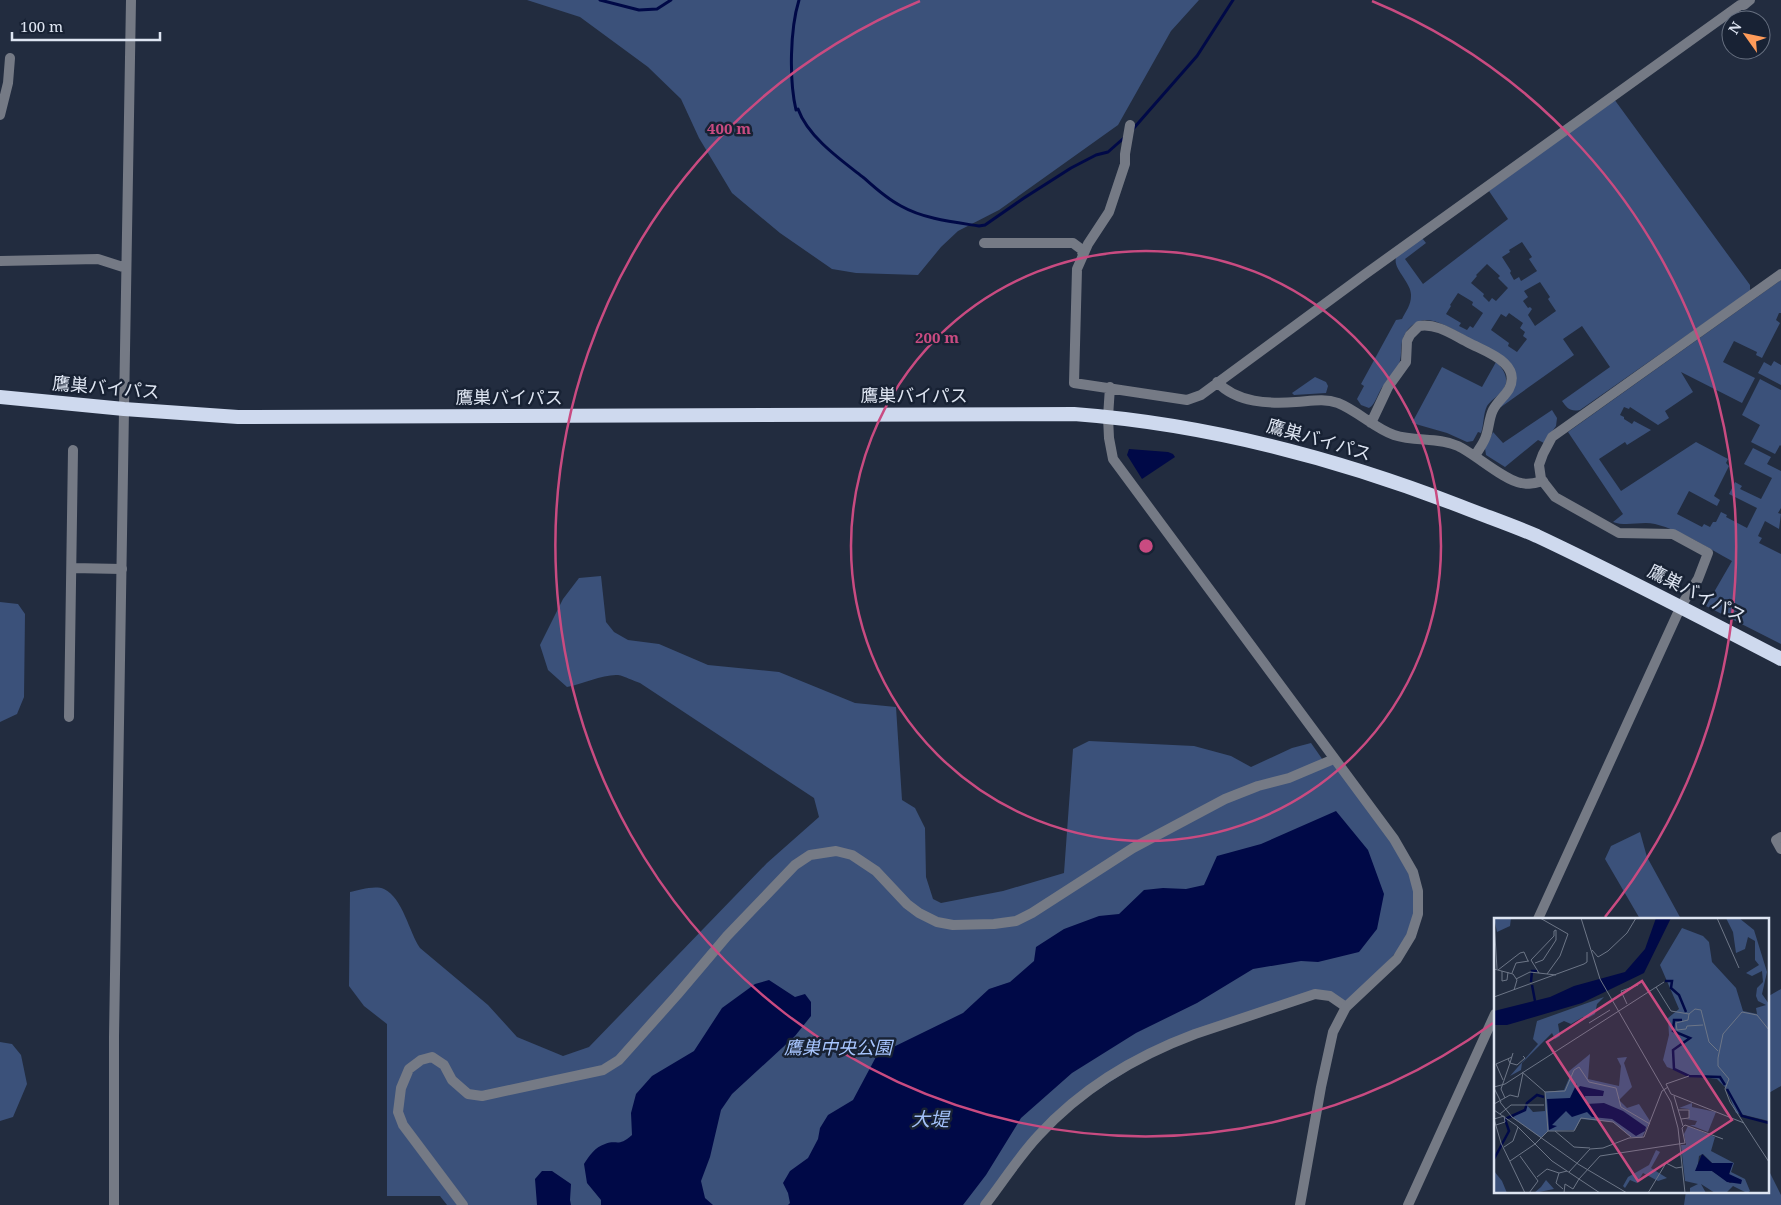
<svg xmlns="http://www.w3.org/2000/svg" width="1781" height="1205" viewBox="0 0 1781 1205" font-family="'Noto Serif','Noto Sans JP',serif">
	<rect width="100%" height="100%" fill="#222c3f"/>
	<path fill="#3b517a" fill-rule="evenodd" d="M 527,0 L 1199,0 L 1171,31 L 1118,125 L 999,210 L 958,231 L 941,247 L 918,275 L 856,273 L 832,269 L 780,233 L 732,193 L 699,138 L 681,99 L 648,67 L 580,17 Z
		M 1614,99 L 1750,285 L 1750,291 L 1580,410 C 1570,412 1567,408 1562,401 L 1610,367 L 1582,326 L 1563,339 L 1574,355 L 1501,407 L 1499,404 C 1512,391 1523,384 1511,365 C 1493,354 1446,320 1427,320 C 1418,320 1409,326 1405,334 C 1399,343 1403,354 1399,364 C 1395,371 1388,379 1383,386 C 1378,392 1376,404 1369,408 L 1361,405 L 1357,399 L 1364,386 L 1361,384 L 1396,320 L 1402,319 C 1406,311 1411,305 1411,296 C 1412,282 1390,267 1397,256 L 1422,238 L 1426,243 L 1405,259 L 1423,284 L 1508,219 L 1489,191 ZM 1522,242 L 1532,257 L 1529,259 L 1537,271 L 1521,281 L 1519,277 L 1514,280 L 1510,273 L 1511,271 L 1502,257 L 1510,252 L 1509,250 ZM 1487,264 L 1500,276 L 1498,278 L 1508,288 L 1496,301 L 1492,298 L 1489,302 L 1483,296 L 1484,294 L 1471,283 L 1477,276 L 1476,275 ZM 1540,282 L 1550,297 L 1548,299 L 1556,311 L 1535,326 L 1528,315 L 1532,309 L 1530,307 L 1528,308 L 1523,301 L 1528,297 L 1524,291 ZM 1458,293 L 1473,302 L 1472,305 L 1483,313 L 1473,328 L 1470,326 L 1467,330 L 1459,326 L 1461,323 L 1446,314 L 1451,306 L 1450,305 ZM 1509,313 L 1523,323 L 1520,328 L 1525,332 L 1523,336 L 1527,339 L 1517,352 L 1508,346 L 1509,343 L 1491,330 L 1501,314 L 1506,317 Z
		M 1781,280 L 1781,313 L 1779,313 L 1776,320 L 1780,323 L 1762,358 L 1756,355 L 1757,352 L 1734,341 L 1723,362 L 1755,378 L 1742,403 L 1681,372 L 1693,392 L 1665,411 L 1669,418 L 1658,425 L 1630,407 L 1629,409 L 1624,407 L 1620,415 L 1624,417 L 1624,419 L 1632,424 L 1634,421 L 1651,430 L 1627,445 L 1625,442 L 1599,459 L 1621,491 L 1696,442 L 1728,459 L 1726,463 L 1729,466 L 1714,496 L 1720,500 L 1717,506 L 1689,491 L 1677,514 L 1702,527 L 1704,524 L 1710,527 L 1713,522 L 1716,522 L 1721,512 L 1727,515 L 1726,517 L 1747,528 L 1757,508 L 1729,494 L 1735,482 L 1742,486 L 1740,489 L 1761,499 L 1772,478 L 1744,464 L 1753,448 L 1771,457 L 1767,464 L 1781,471 L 1781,508 L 1778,513 L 1781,514 L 1779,529 L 1765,521 L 1758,536 L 1762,538 L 1759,543 L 1781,554 L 1781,644 L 1706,606 L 1732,561 C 1708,548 1683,531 1655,524 C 1641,521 1627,527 1613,522 L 1623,514 L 1568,432 Z
		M 1774,361 L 1781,365 L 1781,385 L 1758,373 L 1764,362 L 1771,366 Z
		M 1496,362 C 1505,370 1511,382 1501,392 C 1496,398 1491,400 1487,406 C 1483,414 1484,425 1481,433 L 1478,432 L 1473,441 L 1467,442 L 1447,433 L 1412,423 L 1442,367 L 1482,387 Z
		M 1315,377 L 1326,382 L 1328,386 L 1326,393 L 1294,395 L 1292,393 Z
		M 1760,379 L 1781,390 L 1781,446 L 1780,445 L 1775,454 L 1751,442 L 1760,425 L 1742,415 Z
		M 1552,410 L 1557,418 L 1556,426 L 1544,443 L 1538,440 L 1505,467 L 1486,455 L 1485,448 L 1493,432 L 1503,443 Z
		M 601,576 L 606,622 L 614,632 L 628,640 L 659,644 L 708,665 L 779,672 L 855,703 L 896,707 L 902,800 L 915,808 L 925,828 L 926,877 L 933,899 L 941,903 L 1003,891 L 1064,873 L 1073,749 L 1089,741 L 1194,746 L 1231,756 L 1251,767 L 1292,748 L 1311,743 L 1325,763 L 1334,759 L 1394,839 L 1418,891 L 1411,936 L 1346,1007 L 1315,994 L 1158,1051 L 1057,1116 L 985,1205 L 447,1205 L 440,1196 L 387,1196 L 387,1024 L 364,1006 L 349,986 L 350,892 C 359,890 375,885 384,889 C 403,898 409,932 420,948 L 488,1005 L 517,1037 L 563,1056 L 589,1047 L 767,863 L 819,817 L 814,798 L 640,683 C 633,681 625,676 618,675 C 604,674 582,684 567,687 L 548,670 L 540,645 L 563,599 L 579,578 Z
		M 0,602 L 18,604 L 25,614 L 24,697 L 17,714 L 0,722 Z
		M 1640,832 L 1647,857 L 1681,919 L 1640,919 L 1605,859 L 1611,846 Z
		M 1781,989 L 1781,1086 L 1767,1094 L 1767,997 Z
		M 0,1042 L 12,1044 L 21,1055 L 27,1084 L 13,1117 L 0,1121 Z
		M 1767,1167 L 1781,1195 L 1781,1205 L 1684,1205 L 1686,1191 L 1767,1191 Z"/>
	<path fill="#000947" d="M 1129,449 L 1168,452 L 1173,454 L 1175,457 L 1142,479 L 1127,455 Z
		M 1336,811 L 1368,850 L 1384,894 L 1377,929 L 1359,952 L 1318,962 L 1301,961 L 1253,969 L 1197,1003 L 1136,1033 L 1072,1073 L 1021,1118 L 986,1175 L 963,1205 L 788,1205 L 790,1203 L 788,1193 L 783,1183 L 790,1171 L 808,1158 L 818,1139 L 820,1128 L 828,1115 L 853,1100 L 877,1055 L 963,1013 L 989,989 L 1010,982 L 1034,961 L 1036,947 L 1064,929 L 1099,916 L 1119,914 L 1144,890 L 1163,888 L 1186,889 L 1204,885 L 1217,856 L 1261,844 Z
		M 769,980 L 795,997 L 805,994 L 811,1002 L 811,1016 L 795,1036 L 732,1094 L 721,1110 L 710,1157 L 701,1181 L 705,1198 L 713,1205 L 601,1205 L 601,1200 L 587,1183 L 584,1164 C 589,1156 595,1147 605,1144 C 618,1139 617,1148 632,1135 L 631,1113 L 636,1094 L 652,1076 L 694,1051 L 722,1008 L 755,984 Z
		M 542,1171 L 552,1171 L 571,1184 L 570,1200 L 571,1205 L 537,1205 L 535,1179 Z"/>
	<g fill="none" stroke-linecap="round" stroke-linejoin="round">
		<path stroke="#000947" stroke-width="3" d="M 600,0 L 639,10 L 657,9 L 671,0
			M 799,0 C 790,29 789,80 796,110 L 798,109 C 808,137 841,160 864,178 C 875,188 887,199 901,206 C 924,219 953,222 979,226 L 985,225 L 1024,198 L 1071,168 L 1096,155 L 1108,152 L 1125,137
			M 1133,129 L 1197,56 L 1233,0"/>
		<path stroke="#757a85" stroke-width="10" d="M 0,115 L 8,83 L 10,58
			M 1130,125 L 1125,154 L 1125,164 L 1109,212 L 1088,244 L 1077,269 L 1074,383 L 1187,400 L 1201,395 L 1364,275 L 1740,5 L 1744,5 L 1750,0
			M 984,243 L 1073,243 L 1081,249 L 1083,255
			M 0,261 L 98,259 L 126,268
			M 1217,382 C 1237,403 1269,404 1296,402 C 1311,401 1324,398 1338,403 C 1358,411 1374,428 1394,435 C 1415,442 1438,437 1458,446 C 1475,454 1505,481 1521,483 C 1529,485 1535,483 1543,481
			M 124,409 L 131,0
			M 1108,417 L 1110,387
			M 1371,423 L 1388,387 L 1406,362 L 1407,341 L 1410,335 L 1419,326 C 1437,323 1453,335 1469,343 C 1486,352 1522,363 1509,389 C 1505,396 1497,402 1493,410 C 1489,418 1489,428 1486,436 C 1484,443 1478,450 1475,456
			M 72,568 L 122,569
			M 69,717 L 73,450
			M 1781,837 L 1776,840 L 1781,849
			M 463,1205 L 403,1125 L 398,1112 L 401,1088 L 409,1069 L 421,1060 L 432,1057 L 444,1065 L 452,1080 L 468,1094 L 482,1096 L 603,1070 L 619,1060 L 677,995 L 727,936 L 795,865 L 810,855 L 836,851 L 852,855 L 876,871 L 907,904 L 919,913 L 937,922 L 953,925 L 994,924 L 1016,921 L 1032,913 L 1133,848 L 1225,799 L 1258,786 L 1289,778 L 1334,759
			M 985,1205 C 1003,1182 1019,1156 1039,1135 C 1081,1089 1136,1056 1195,1034 L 1315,994 L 1330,996 L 1346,1007"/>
		<path stroke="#757a85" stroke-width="10" d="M 1108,417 L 1109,438 L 1113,459 L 1394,839 L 1413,872 L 1418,891 L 1418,914 L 1411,936 L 1397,959 L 1346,1007 L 1333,1032 L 1321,1087 L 1300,1205
			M 1538,919 L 1681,606 L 1698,579 L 1708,553 L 1673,534 L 1619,533 L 1555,497 L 1541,479 L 1539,465 L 1543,454 L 1552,437 L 1781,274
			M 114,1205 L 114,1037 L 124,409
			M 1408,1205 L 1495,1014"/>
		<path stroke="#ced9ee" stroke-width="14" d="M 0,397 L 124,409 L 238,417 L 1074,414 C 1207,424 1336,458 1460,506 C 1485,516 1512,525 1537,536 C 1620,575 1700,617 1781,659"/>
	</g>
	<g fill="none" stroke="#c94b81" stroke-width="2.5">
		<circle cx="1146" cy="546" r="295"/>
		<path d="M1493 1023A590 590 0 1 1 920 1M1372 1A590 590 0 0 1 1605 917"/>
	</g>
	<g text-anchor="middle" stroke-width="5" stroke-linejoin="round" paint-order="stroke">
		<g font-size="18" fill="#dee5f2" stroke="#182234">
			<text transform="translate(106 388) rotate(5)" y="6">鷹巣バイパス</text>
			<text x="914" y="402">鷹巣バイパス</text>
			<text x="509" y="404">鷹巣バイパス</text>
			<text transform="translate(1319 440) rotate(16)" y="6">鷹巣バイパス</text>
			<text transform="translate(1697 594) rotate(27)" y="6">鷹巣バイパス</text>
		</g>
		<g font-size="18" font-style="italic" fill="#a8c6ff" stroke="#182234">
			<text x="838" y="1054">鷹巣中央公園</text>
		</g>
		<g font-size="19" font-style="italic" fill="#a2c0f8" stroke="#182234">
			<text x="930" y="1126">大堤</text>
		</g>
	</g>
	<g transform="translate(1494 918)">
		<rect width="275" height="275" fill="#222c3f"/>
		<path d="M 0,0 L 17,0 L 16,8 L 3,14 ZM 232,0 L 245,0 L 260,12 L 273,54 L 268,76 L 275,86 L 275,203 L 242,195 L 232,170 L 223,161 L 195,157 L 173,149 L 169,142 L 175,117 L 174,100 L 185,91 L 166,47 L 188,10 L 209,18 L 215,24 L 218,44 L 242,70 L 249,93 L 263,96 L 262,90 L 272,87 L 264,83 L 262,78 L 263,70 L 269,64 L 268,53 L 258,58 L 252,55 L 265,47 L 261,42 L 261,23 L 254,19 L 251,31 L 242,35 L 239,14 ZM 110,79 L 103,86 L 101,96 L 94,100 L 89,99 L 77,106 L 70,103 L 64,106 L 66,118 L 61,121 L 58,115 L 28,145 L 27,152 L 16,158 L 44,126 L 39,121 L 43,103 ZM 96,136 L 94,161 L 125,168 L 127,148 L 123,140 L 133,139 L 130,145 L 138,169 L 125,182 L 133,190 L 145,186 L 156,203 L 148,220 L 137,219 L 119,204 L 87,201 L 81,212 L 54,213 L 47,220 L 19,200 L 24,194 L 31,192 L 33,187 L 39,194 L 51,193 L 51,174 L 70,172 L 76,158 L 74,154 ZM 198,185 L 198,189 L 222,194 L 214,214 L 196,207 L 201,207 L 203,203 L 192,201 L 195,201 L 195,191 L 185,190 ZM 194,208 L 221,219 L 217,233 L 240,245 L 237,254 L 251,261 L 256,273 L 253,275 L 239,268 L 232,275 L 221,275 L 207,266 L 212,275 L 196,275 L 196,270 L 204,266 L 191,263 L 187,227 L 192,227 L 190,216 ZM 209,236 L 218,245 L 238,245 L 235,257 L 247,262 L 236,265 L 218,253 L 203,253 L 205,238 ZM 162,232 L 166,234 L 157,250 L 173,260 L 164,263 L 149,255 L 143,265 L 136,262 L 131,270 L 129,268 L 134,259 L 155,247 ZM 0,253 L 8,263 L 13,275 L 0,275 ZM 52,262 L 60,271 L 40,275 L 47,269 Z" fill="#3b517a" fill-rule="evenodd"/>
		<path d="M 162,0 L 177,0 L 150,55 L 88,85 L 13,107 L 0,107 L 0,93 L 56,79 L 80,68 L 131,54 L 151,31 ZM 83,165 L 83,171 L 86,168 L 110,173 L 109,178 L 91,178 L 92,186 L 110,185 L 129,193 L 152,209 L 151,213 L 142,218 L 118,201 L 98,199 L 93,194 L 78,199 L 72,193 L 58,207 L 63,208 L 55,212 L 53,181 L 76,180 ZM 208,236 L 218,245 L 239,245 L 235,256 L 248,262 L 247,266 L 233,264 L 218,253 L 201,253 Z" fill="#000947"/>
		<path fill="none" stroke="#000947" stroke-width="2.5" d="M 171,63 L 178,63 L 177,70 L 185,77 L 192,94M 37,64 L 38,53 L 43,53M 38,67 L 41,83M 188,102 L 180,102 L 179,113 L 196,120 L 179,132 L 180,151 L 195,158 L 226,159 L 231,167M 233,171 L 248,198 L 275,205M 0,241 L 15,213 L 11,201 L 31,192 L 33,185 L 43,177 L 50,179"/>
		<path fill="none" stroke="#6d7687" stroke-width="1" d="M 46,0 L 74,16 L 66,38 L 53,56M 87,0 L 106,61 L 177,184 L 184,210 L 191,275M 223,0 L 245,50M 0,2 L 3,51M 98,32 L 104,39 L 114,33 L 133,15 L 142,0M 41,45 L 49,42 L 62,22 L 62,12 L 60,13M 0,51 L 19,56 L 23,62 L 20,72M 4,52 L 26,35 L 30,34 L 34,43M 8,53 L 8,63 L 13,62 L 14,54M 18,55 L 22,45 L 35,43M 45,55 L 37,42 L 60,18 L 60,13M 22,61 L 36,54 L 62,57M 162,69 L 177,93 L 195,96 L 201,91 L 207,92 L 215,124 L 224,133M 0,79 L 90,46 L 93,44 L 93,34M 133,86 L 127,73 L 144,67M 195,96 L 194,102 L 182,105 L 183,112 L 192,111 L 193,108 L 209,107M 95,105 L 116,92M 275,112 L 263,97 L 248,94 L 229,116 L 224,140 L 224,148 L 235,161 L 231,171 L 236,184 L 275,244M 19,135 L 16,145 L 23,147 L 31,140 L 29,138M 28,154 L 51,174 L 54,213M 195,158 L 172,166 L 177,176 L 250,205M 9,162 L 2,146 L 18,139M 0,169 L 11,166 L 170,64M 0,170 L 7,184M 51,174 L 71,173 L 80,152 L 85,149 L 95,164 L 122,170 L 127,189 L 156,206M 180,178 L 189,208M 11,180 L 7,171 L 16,145 L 14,141M 6,184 L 18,199 L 84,246 L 133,275M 0,186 L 16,177 L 24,179 L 29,155M 0,192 L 23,208 L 58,243 L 106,275M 184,192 L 195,192 L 195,200 L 187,201M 6,196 L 17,187 L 50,187M 0,201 L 7,225 L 31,275M 0,201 L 10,198 L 11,204 L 2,207M 61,213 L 80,229 L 96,230M 10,229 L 19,223 L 24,209M 26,238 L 44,263 L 35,275M 16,243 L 41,226 L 54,213 L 80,213 L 87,200 L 119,204 L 137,219M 75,254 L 96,231 L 109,230 L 135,220 L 150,219 L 168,173 L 174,169M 65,255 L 62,265 L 69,271M 43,259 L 53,251 L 65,255 L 73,253M 85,261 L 106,238 L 191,225 L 188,210 L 191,207 L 229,221M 70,275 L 71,266 L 79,271 L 85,261M 154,275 L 172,245 L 182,250 L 188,249"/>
		<path fill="#c94b81" fill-opacity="0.15" stroke="#c94b81" stroke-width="2.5" d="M 148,63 L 238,202 L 144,263 L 53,124 Z"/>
		<rect width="275" height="275" fill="none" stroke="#dee5f2" stroke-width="2.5"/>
	</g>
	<circle cx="1146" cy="546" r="8" fill="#c94b81" stroke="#182234" stroke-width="2.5"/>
	<g font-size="15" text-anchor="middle" font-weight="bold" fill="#c94b81" stroke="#182234" stroke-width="5" stroke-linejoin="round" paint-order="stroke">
		<text x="729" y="134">400 m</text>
		<text x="937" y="343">200 m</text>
	</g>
	<g transform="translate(1746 35) rotate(303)"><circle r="24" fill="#182234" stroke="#677080"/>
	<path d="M0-4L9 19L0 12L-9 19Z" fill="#fe9b59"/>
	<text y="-8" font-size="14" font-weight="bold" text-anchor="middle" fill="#dee5f2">N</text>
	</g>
	<path d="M12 32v8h148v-8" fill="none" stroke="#dee5f2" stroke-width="2.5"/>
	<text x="20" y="32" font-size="15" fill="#dee5f2" stroke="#182234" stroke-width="4" paint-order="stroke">100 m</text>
</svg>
